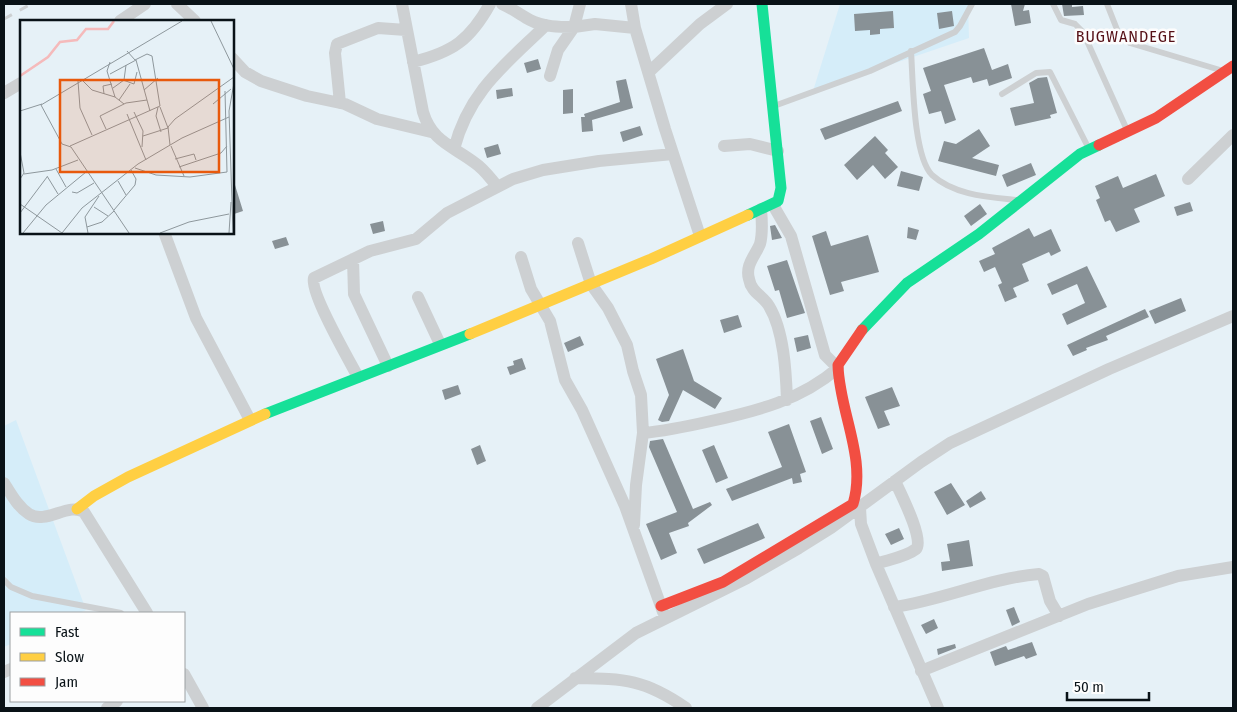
<svg xmlns="http://www.w3.org/2000/svg" width="1237" height="712" viewBox="0 0 1237 712" font-family="'Fira Sans Condensed',sans-serif">
	<rect width="100%" height="100%" fill="#e6f1f7"/>
	<path fill="#d5edf9" d="M 840,4 L 968,4 L 969,38 L 813,91 Z
		M 16,420 L 86,610 L 79,613 L 11,613 L 11,644 L 4,647 L 4,426 Z"/>
	<path fill="#889196" d="M 1011,4 L 1025,4 L 1023,11 L 1029,10 L 1031,23 L 1015,26 Z
		M 1062,4 L 1072,4 L 1072,7 L 1083,6 L 1084,15 L 1064,16 Z
		M 893,11 L 894,28 L 880,29 L 880,34 L 870,35 L 870,30 L 855,31 L 854,14 Z
		M 952,11 L 954,26 L 939,29 L 937,13 Z
		M 984,48 L 992,70 L 1008,64 L 1012,78 L 989,86 L 987,79 L 973,83 L 971,77 L 944,85 L 956,120 L 945,124 L 941,111 L 929,114 L 923,94 L 931,91 L 923,68 Z
		M 538,59 L 541,69 L 527,73 L 524,63 Z
		M 1047,77 L 1057,113 L 1050,115 L 1051,118 L 1015,126 L 1010,108 L 1034,103 L 1029,83 L 1038,78 Z
		M 626,79 L 633,108 L 592,120 L 593,131 L 582,132 L 581,117 L 585,117 L 584,114 L 620,102 L 616,81 Z
		M 512,88 L 513,96 L 497,99 L 496,90 Z
		M 573,89 L 573,113 L 563,114 L 563,90 Z
		M 898,101 L 902,111 L 825,140 L 820,129 Z
		M 640,126 L 643,135 L 623,142 L 620,132 Z
		M 979,129 L 990,146 L 972,158 L 999,165 L 996,176 L 938,161 L 944,141 L 956,144 Z
		M 875,136 L 888,150 L 885,153 L 898,167 L 885,179 L 873,165 L 857,180 L 844,165 Z
		M 498,144 L 501,154 L 487,158 L 484,148 Z
		M 1031,163 L 1036,175 L 1007,187 L 1002,175 Z
		M 901,171 L 923,177 L 919,191 L 897,186 Z
		M 1156,174 L 1165,196 L 1134,209 L 1140,222 L 1116,232 L 1110,220 L 1105,222 L 1096,200 L 1100,198 L 1095,186 L 1118,176 L 1123,188 Z
		M 232,185 L 235,185 L 243,211 L 234,214 Z
		M 1190,202 L 1193,211 L 1177,216 L 1174,207 Z
		M 980,204 L 987,214 L 971,226 L 964,216 Z
		M 383,221 L 385,231 L 373,234 L 370,224 Z
		M 775,225 L 782,238 L 772,240 L 770,226 Z
		M 908,227 L 919,230 L 916,240 L 907,238 Z
		M 1029,228 L 1034,237 L 1051,229 L 1061,251 L 1051,256 L 1049,252 L 1022,264 L 1029,281 L 1013,288 L 1017,297 L 1005,302 L 998,285 L 1002,283 L 995,267 L 984,272 L 979,261 L 995,254 L 992,248 Z
		M 826,231 L 831,246 L 868,235 L 879,272 L 841,282 L 844,291 L 830,295 L 812,236 Z
		M 286,237 L 289,245 L 275,249 L 272,241 Z
		M 787,260 L 805,313 L 787,318 L 779,290 L 775,291 L 767,266 Z
		M 1087,266 L 1107,307 L 1067,325 L 1062,314 L 1085,303 L 1077,284 L 1052,295 L 1047,284 Z
		M 1181,298 L 1186,311 L 1155,324 L 1149,311 Z
		M 1145,309 L 1149,317 L 1106,336 L 1108,340 L 1086,348 L 1087,350 L 1073,356 L 1067,345 Z
		M 738,315 L 742,327 L 724,333 L 720,320 Z
		M 808,335 L 811,348 L 797,352 L 794,338 Z
		M 580,336 L 584,345 L 568,352 L 564,343 Z
		M 683,349 L 694,381 L 722,398 L 715,409 L 683,390 L 669,421 L 662,422 L 658,420 L 669,395 L 656,359 Z
		M 522,358 L 526,369 L 510,375 L 507,367 L 514,365 L 513,361 Z
		M 458,385 L 461,394 L 445,400 L 442,390 Z
		M 892,387 L 900,406 L 884,411 L 890,425 L 878,429 L 865,397 Z
		M 821,417 L 833,449 L 822,454 L 810,421 Z
		M 789,424 L 806,472 L 800,474 L 802,482 L 793,484 L 792,478 L 732,501 L 726,489 L 782,467 L 768,432 Z
		M 663,439 L 693,509 L 710,502 L 712,505 L 688,523 L 689,526 L 669,533 L 677,553 L 661,560 L 646,524 L 677,512 L 649,447 L 650,441 Z
		M 480,445 L 486,461 L 477,465 L 471,449 Z
		M 714,445 L 728,478 L 716,483 L 702,450 Z
		M 951,483 L 965,505 L 947,515 L 934,492 Z
		M 981,491 L 986,499 L 970,508 L 966,501 Z
		M 758,523 L 765,538 L 704,564 L 697,549 Z
		M 899,528 L 904,539 L 891,545 L 885,534 Z
		M 969,540 L 973,566 L 942,571 L 941,562 L 950,561 L 947,544 Z
		M 1014,607 L 1020,622 L 1012,626 L 1006,610 Z
		M 934,619 L 938,628 L 926,634 L 921,625 Z
		M 1032,642 L 1037,655 L 1026,659 L 1024,656 L 995,666 L 990,652 L 1006,646 L 1008,650 Z
		M 955,644 L 956,648 L 938,655 L 937,649 Z"/>
	<g fill="none" stroke-linecap="round" stroke-linejoin="round">
		<path stroke="#cdd0d2" stroke-width="6" d="M 1053,4 L 1061,20 L 1075,24 L 1083,32 L 1127,130
			M 1107,4 L 1118,32 L 1130,43 L 1220,70
			M 911,51 C 913,79 913,156 932,175 C 954,195 988,197 1016,200
			M 1002,94 L 1036,73 L 1050,72 L 1088,147
			M 774,106 L 870,71 L 955,32 L 960,26 L 972,4
			M 4,580 L 11,587 L 32,596 L 121,613"/>
		<path stroke="#cdd0d2" stroke-width="12" d="M 177,4 L 195,21
			M 402,4 L 423,112 C 432,142 453,146 475,163 C 484,169 490,178 497,186
			M 502,4 C 513,9 521,15 530,20 C 543,27 560,27 574,27 L 580,4
			M 631,4 L 635,28 L 665,129 L 700,236
			M 120,21 L 145,4
			M 232,58 L 245,72 L 261,81 L 307,96 L 345,104 L 377,119 L 431,132
			M 413,62 C 453,52 470,40 490,4
			M 649,72 L 700,24 L 727,4
			M 550,76 L 558,50 L 574,27 L 595,24 L 635,28
			M 4,93 L 21,83
			M 340,103 L 335,53 L 337,44 L 378,28 L 406,30
			M 724,146 L 750,144 L 778,151
			M 454,149 C 469,91 505,65 546,25
			M 1188,179 L 1233,135
			M 761,209 C 762,220 763,233 760,244 C 755,256 745,265 749,279 C 751,292 763,296 769,306 C 784,331 786,372 787,400
			M 164,232 L 196,318 L 250,420
			M 578,243 L 591,284 L 608,308 L 627,345 L 633,371 L 641,395 L 643,433 L 636,485 L 634,525
			M 521,257 L 531,289 L 550,321 L 565,380 L 582,410 L 625,506 L 663,612
			M 353,259 L 354,294 L 388,366
			M 418,297 L 440,344
			M 358,377 C 350,362 309,291 314,278 L 370,251 L 416,239 L 447,213 L 513,179 L 543,170 L 599,161 L 673,154
			M 643,433 C 666,431 689,426 711,421 C 757,411 801,400 838,368 L 825,355 L 791,236 L 773,205
			M 4,483 C 11,494 18,507 29,514 C 46,525 68,502 84,512 L 147,613
			M 860,508 L 861,524 L 876,564 L 938,708
			M 876,564 C 887,560 906,557 916,549 C 925,541 900,492 895,481
			M 894,607 C 943,600 990,578 1039,574 L 1043,576 L 1050,601 L 1059,616
			M 921,671 L 1088,604 L 1178,576 L 1233,567
			M 4,672 L 11,669
			M 184,674 L 203,708
			M 575,678 C 625,679 644,679 686,708
			M 107,708 L 117,701
			M 537,708 L 636,633 L 747,578 L 799,548 L 831,528 L 921,462 L 950,443 L 1109,369 L 1233,316"/>
		<path stroke="#16e098" stroke-width="11" d="M 748,215 L 778,201 L 781,188 L 762,4
			M 862,330 L 907,283 L 979,234 L 1080,154 L 1099,145
			M 265,414 L 470,334"/>
		<path stroke="#ffcf43" stroke-width="11" d="M 470,334 L 651,259 L 748,215
			M 77,509 L 94,496 L 128,477 L 265,414"/>
		<path stroke="#f24e42" stroke-width="11" d="M 1099,145 L 1156,118 L 1233,66
			M 661,606 L 723,582 L 853,504 C 867,458 839,411 838,365 L 862,330"/>
		<path stroke="#ccd0d2" stroke-width="3" stroke-dasharray="9 9" stroke-linecap="butt" d="M 4,19 L 31,4"/>
	</g>
	<g text-anchor="middle" stroke-width="5" stroke-linejoin="round" paint-order="stroke">
		<g font-size="16" letter-spacing="1" fill="#561117" stroke="#fdfdfd">
			<text x="1126" y="42">BUGWANDEGE</text>
		</g>
	</g>
	<g transform="translate(20 20)">
		<rect width="214" height="214" fill="#e6f1f7"/>
		<path fill="none" stroke="#f5babb" stroke-width="2.5" d="M 0,56 L 28,37 L 40,22 L 57,20 L 66,9 L 88,9 L 94,1"/>
		<path fill="none" stroke="#8e989d" stroke-width="1" d="M 191,1 L 214,49M 90,42 L 87,51 L 95,77 L 104,84M 90,54 L 116,40 L 130,91M 61,59 L 72,70 L 95,77M 103,60 L 114,64 L 117,52M 58,61 L 60,88 L 72,115M 93,68 L 104,60 L 106,45M 124,70 L 138,58M 84,74 L 83,66 L 92,64M 99,80 L 110,64M 193,84 L 211,69M 138,87 L 136,96 L 141,112M 0,91 L 22,84M 114,92 L 123,111 L 122,127M 107,94 L 126,140M 86,109 L 80,96 L 106,83 L 127,80M 123,116 L 148,108 L 140,87M 150,125 L 148,107 L 155,99 L 214,57M 50,126 L 140,86 L 132,36 L 127,34 L 115,40 L 107,31M 151,126 L 164,156M 0,132 L 4,153 L 0,159M 155,139 L 174,134 L 176,140M 159,147 L 201,133 L 207,126M 115,148 L 136,155 L 170,157 L 207,152 L 205,71M 36,149 L 46,167M 4,154 L 32,150 L 58,140M 27,156 L 38,174M 98,161 L 106,175M 52,172 L 57,173 L 74,163M 0,184 L 42,213 L 62,188 L 118,144 L 162,118 L 209,97M 74,187 L 88,196M 94,190 L 115,165 L 116,159 L 111,150M 0,193 L 27,157M 67,207 L 82,202 L 94,191M 3,213 L 26,185 L 66,152M 68,213 L 65,197 L 79,176M 109,213 L 51,127 L 42,124 L 21,85 L 162,1M 140,213 L 169,202 L 209,194M 209,213 L 211,182M 213,213 L 209,91 L 214,63"/>
		<path fill="#e8590c" fill-opacity="0.15" stroke="#e8590c" stroke-width="2.5" d="M 40,60 L 199,60 L 199,152 L 40,152 Z"/>
		<rect width="214" height="214" fill="none" stroke="#091217" stroke-width="2.5"/>
	</g>
	<rect width="1237" height="712" fill="none" stroke="#091217" stroke-width="10"/>
	<rect x="10" y="612" width="175" height="90" fill="#fdfdfd" stroke="#9b9fa1"/>
	<rect x="20" y="628" width="25" height="8" fill="#16e098" stroke="#9b9fa1"/>
	<text x="55" y="637" font-size="15" fill="#091217">Fast</text>
	<rect x="20" y="653" width="25" height="8" fill="#ffcf43" stroke="#9b9fa1"/>
	<text x="55" y="662" font-size="15" fill="#091217">Slow</text>
	<rect x="20" y="678" width="25" height="8" fill="#f24e42" stroke="#9b9fa1"/>
	<text x="55" y="687" font-size="15" fill="#091217">Jam</text>
	<path d="M1067 692v8h82v-8" fill="none" stroke="#091217" stroke-width="2.5"/>
	<text x="1074" y="692" font-size="15" fill="#091217" stroke="#fdfdfd" stroke-width="4" paint-order="stroke">50 m</text>
</svg>
